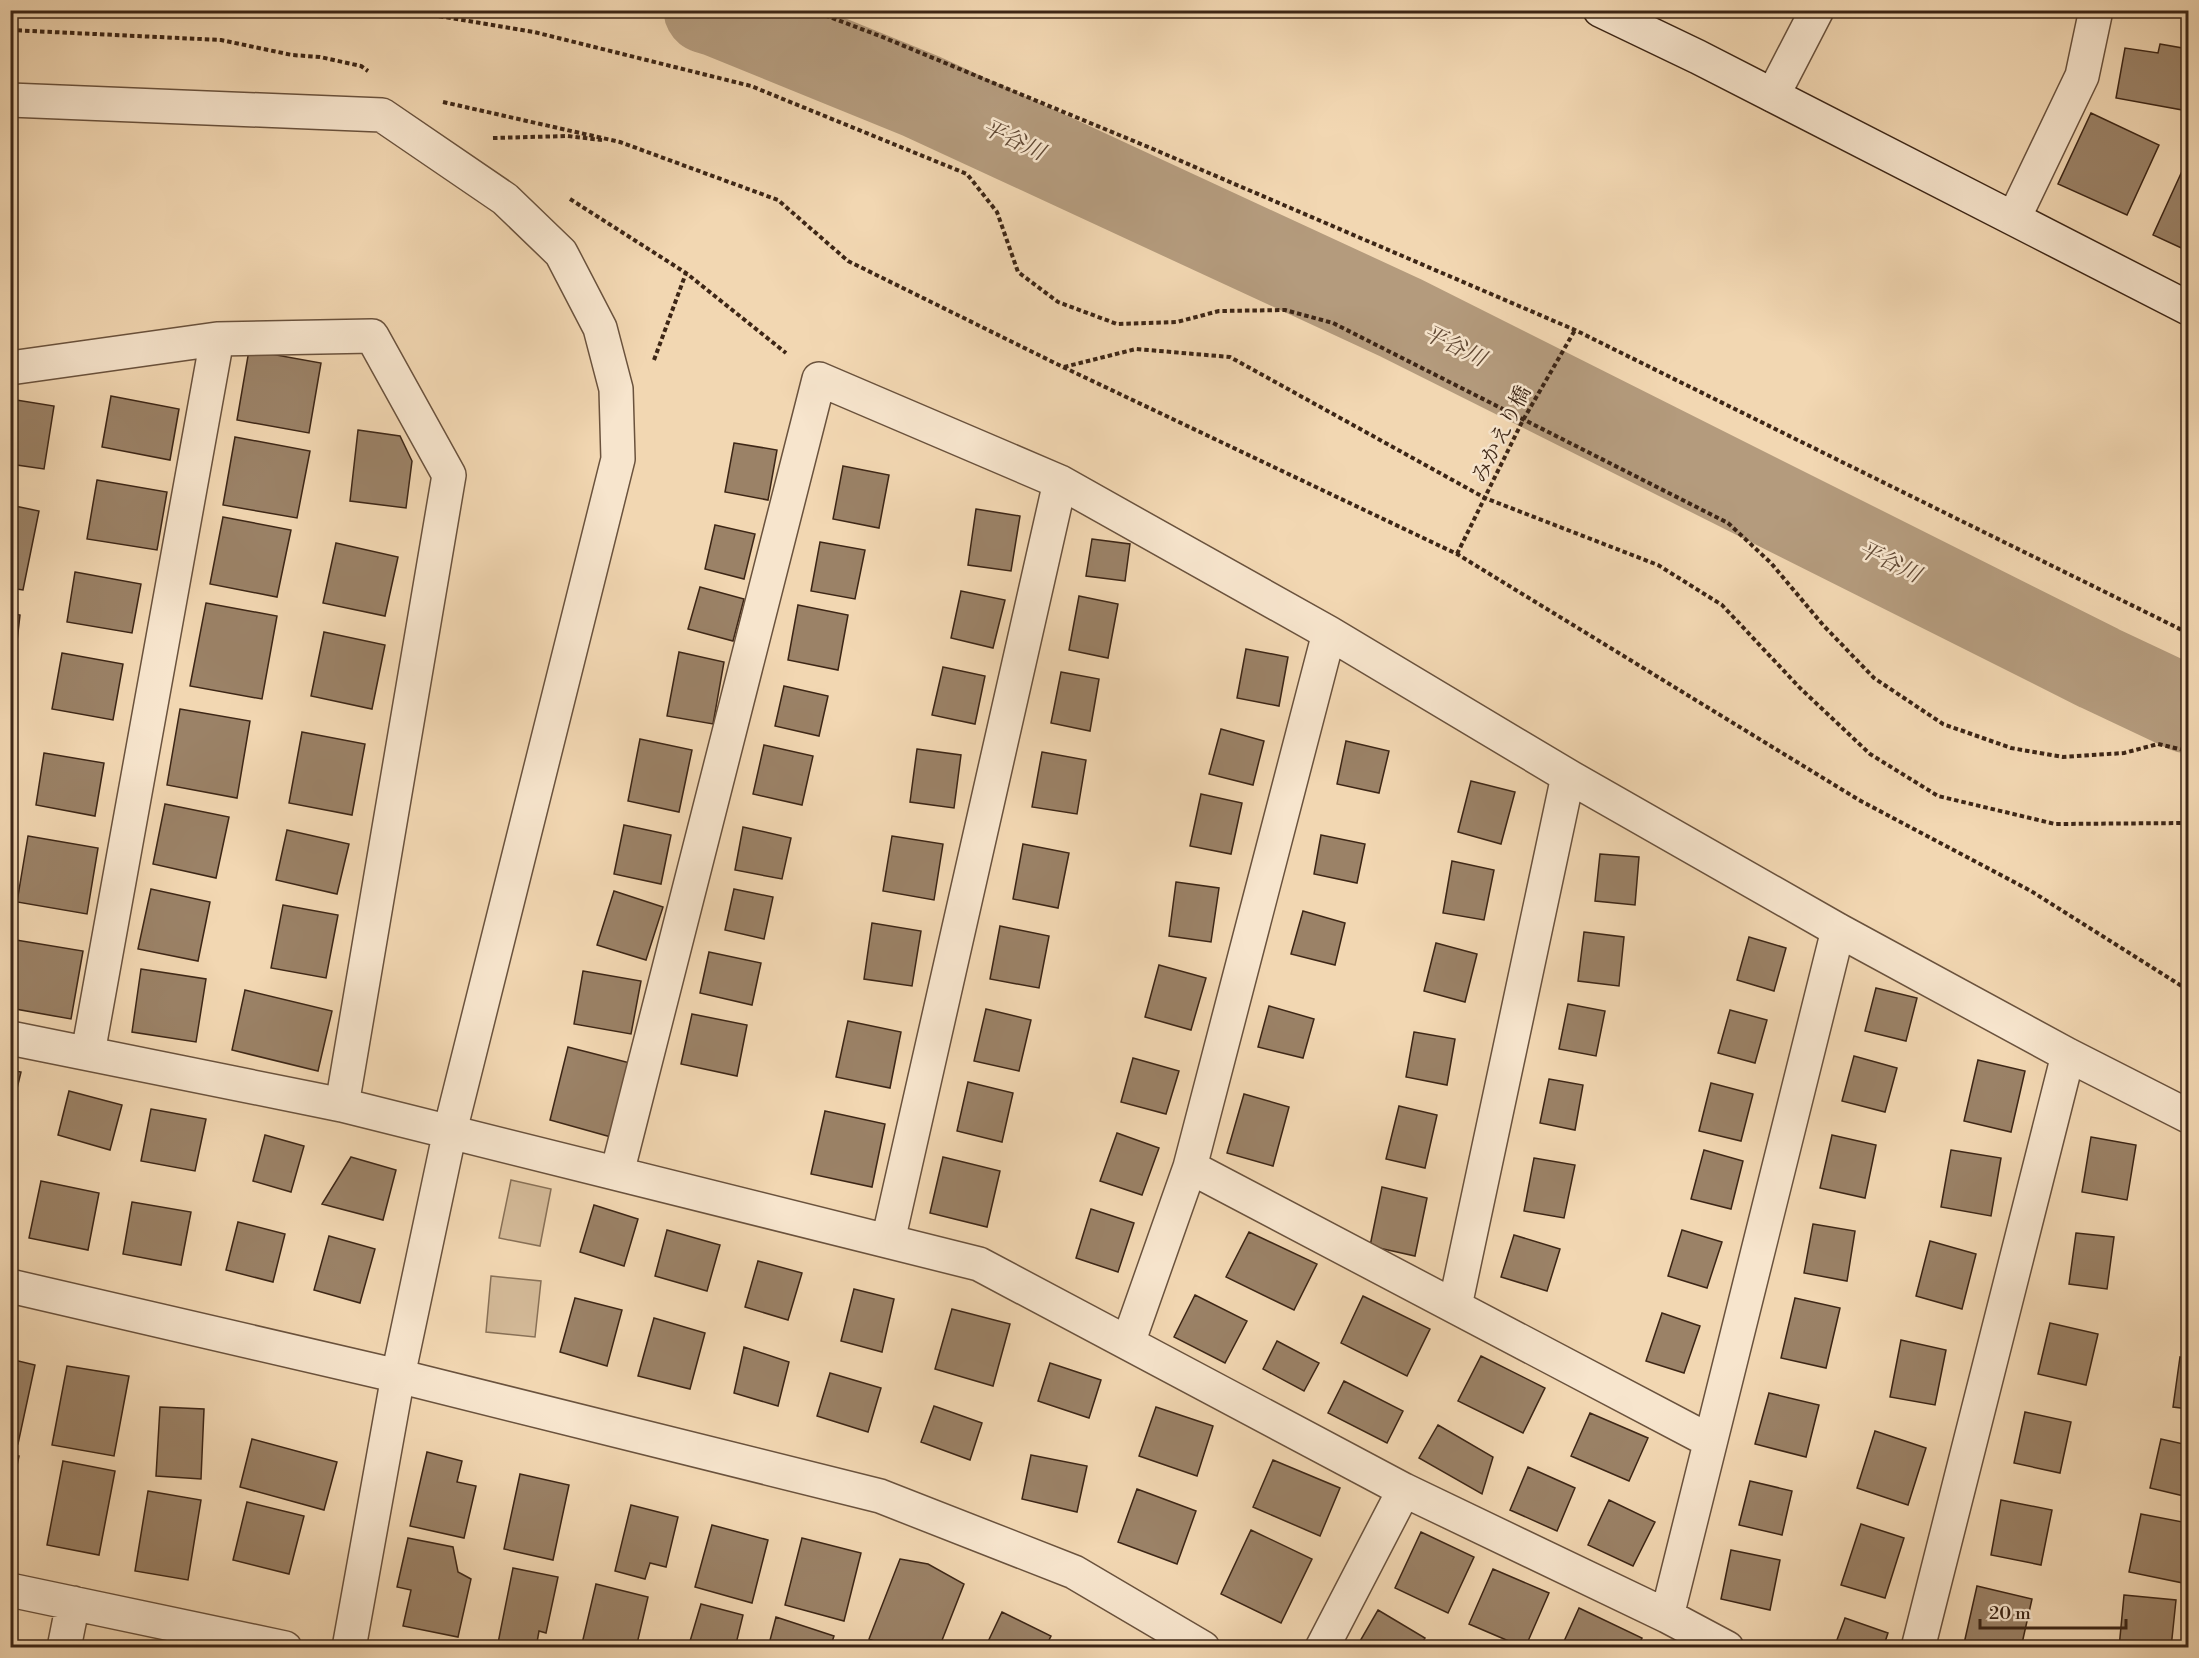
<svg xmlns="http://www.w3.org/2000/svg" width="2199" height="1658" viewBox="0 0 2199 1658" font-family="'Libre Bodoni','Noto Serif JP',serif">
	<rect width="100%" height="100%" fill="#f2d7b2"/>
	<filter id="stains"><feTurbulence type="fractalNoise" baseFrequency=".00333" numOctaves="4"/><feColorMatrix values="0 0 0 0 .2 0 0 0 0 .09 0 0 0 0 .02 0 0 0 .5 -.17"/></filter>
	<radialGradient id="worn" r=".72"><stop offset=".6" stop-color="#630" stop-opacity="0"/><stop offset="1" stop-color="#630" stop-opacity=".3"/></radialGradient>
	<path fill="#d3b997" stroke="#887056" stroke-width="1.5" d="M 511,1180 L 551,1189 L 540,1246 L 499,1238 Z
		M 491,1276 L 541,1281 L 535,1337 L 486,1332 Z"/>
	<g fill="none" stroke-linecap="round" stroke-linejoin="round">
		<path stroke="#b49b7d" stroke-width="87" d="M 707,10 L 717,13 L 921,96 L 1401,318 L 2099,668 L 2188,710"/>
	</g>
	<path fill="#9b8267" stroke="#3d2616" stroke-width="1.5" d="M 2160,44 L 2188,49 L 2188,111 L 2116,98 L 2125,48 L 2158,53 Z
		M 2091,113 L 2159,145 L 2127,215 L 2058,184 Z
		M 2188,158 L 2188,251 L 2153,235 Z
		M 249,350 L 321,363 L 309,433 L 237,420 Z
		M 111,396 L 179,409 L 170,460 L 102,447 Z
		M 10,399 L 54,406 L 44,469 L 10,464 Z
		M 358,430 L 400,436 L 412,461 L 406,508 L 350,501 Z
		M 235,437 L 310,451 L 297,518 L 223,505 Z
		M 734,443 L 777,450 L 768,500 L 725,492 Z
		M 843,466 L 889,475 L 879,528 L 833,519 Z
		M 97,480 L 167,492 L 157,550 L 87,539 Z
		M 10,505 L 39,511 L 23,590 L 10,588 Z
		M 976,509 L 1020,516 L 1011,571 L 968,565 Z
		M 223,517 L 291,530 L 277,597 L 210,584 Z
		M 715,525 L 755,534 L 744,579 L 705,569 Z
		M 1092,539 L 1130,544 L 1125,581 L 1086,576 Z
		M 820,542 L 865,550 L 855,599 L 811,591 Z
		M 336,543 L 398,557 L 385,616 L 323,603 Z
		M 75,572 L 141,584 L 132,633 L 67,622 Z
		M 700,587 L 744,599 L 733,641 L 688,629 Z
		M 961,591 L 1005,600 L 993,648 L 951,638 Z
		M 1079,596 L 1118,604 L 1108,658 L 1069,650 Z
		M 206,603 L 277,616 L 262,699 L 190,686 Z
		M 798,605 L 848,615 L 838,670 L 788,660 Z
		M 10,613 L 20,615 L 13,676 L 10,675 Z
		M 324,632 L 385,645 L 372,709 L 311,696 Z
		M 1246,649 L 1288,657 L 1279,706 L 1237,698 Z
		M 679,652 L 724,662 L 713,724 L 667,716 Z
		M 62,653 L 123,664 L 113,720 L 52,709 Z
		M 943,667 L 985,676 L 975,724 L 932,715 Z
		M 1061,672 L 1099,679 L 1090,731 L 1051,723 Z
		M 784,686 L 828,696 L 819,736 L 775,726 Z
		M 180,709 L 250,721 L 237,798 L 167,785 Z
		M 1221,729 L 1264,741 L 1253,785 L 1209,774 Z
		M 302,732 L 365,744 L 352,815 L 289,803 Z
		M 640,739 L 692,750 L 679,812 L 628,801 Z
		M 1346,741 L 1389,751 L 1379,793 L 1337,784 Z
		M 764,745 L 813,756 L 802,805 L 753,794 Z
		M 917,749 L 961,755 L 954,808 L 910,802 Z
		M 1042,752 L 1086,760 L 1077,814 L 1032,807 Z
		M 44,753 L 104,763 L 95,816 L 36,805 Z
		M 1471,781 L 1515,792 L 1501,844 L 1458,832 Z
		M 1201,794 L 1242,803 L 1231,854 L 1190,846 Z
		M 165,804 L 229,817 L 216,878 L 153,864 Z
		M 624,825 L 671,835 L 661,884 L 614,874 Z
		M 743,827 L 791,838 L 782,879 L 735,870 Z
		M 287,830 L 349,844 L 337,894 L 276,880 Z
		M 1321,835 L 1365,844 L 1357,883 L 1314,874 Z
		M 28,836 L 98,848 L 87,914 L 17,902 Z
		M 892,836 L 943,844 L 934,900 L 883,891 Z
		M 1023,844 L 1069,853 L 1058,908 L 1013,899 Z
		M 1600,854 L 1639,857 L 1635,905 L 1595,901 Z
		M 1452,861 L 1494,870 L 1484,920 L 1443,913 Z
		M 1176,882 L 1219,888 L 1211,942 L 1169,936 Z
		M 151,889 L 210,902 L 198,961 L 138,949 Z
		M 734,889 L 773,897 L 764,939 L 725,930 Z
		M 614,891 L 663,907 L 646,960 L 597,945 Z
		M 283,905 L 338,915 L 326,978 L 271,968 Z
		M 1303,911 L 1345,923 L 1335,965 L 1291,954 Z
		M 872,923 L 921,931 L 912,986 L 864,979 Z
		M 1000,926 L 1049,936 L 1039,988 L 990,979 Z
		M 1584,932 L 1624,937 L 1619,986 L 1578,981 Z
		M 1749,937 L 1786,948 L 1774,991 L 1737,980 Z
		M 10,939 L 83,951 L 71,1019 L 10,1008 Z
		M 1436,943 L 1477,954 L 1465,1002 L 1424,991 Z
		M 709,952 L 761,963 L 752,1005 L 700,993 Z
		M 1159,965 L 1206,978 L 1191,1030 L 1145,1017 Z
		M 141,969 L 206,979 L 196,1042 L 132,1032 Z
		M 583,971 L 641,981 L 631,1034 L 574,1024 Z
		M 1876,988 L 1917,998 L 1906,1041 L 1865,1031 Z
		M 245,990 L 332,1011 L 318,1071 L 232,1050 Z
		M 1568,1004 L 1605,1011 L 1596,1056 L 1559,1049 Z
		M 1269,1006 L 1314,1019 L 1303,1058 L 1258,1047 Z
		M 986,1009 L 1031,1020 L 1019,1071 L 974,1061 Z
		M 1730,1010 L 1767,1020 L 1755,1063 L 1718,1053 Z
		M 692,1014 L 747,1025 L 737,1076 L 681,1064 Z
		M 848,1021 L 901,1032 L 890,1088 L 836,1077 Z
		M 1414,1032 L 1455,1039 L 1447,1085 L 1406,1077 Z
		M 568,1047 L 630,1063 L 611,1137 L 550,1120 Z
		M 1854,1056 L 1897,1068 L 1885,1112 L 1842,1101 Z
		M 1133,1058 L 1179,1071 L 1166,1114 L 1121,1102 Z
		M 1978,1060 L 2025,1071 L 2011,1132 L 1964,1121 Z
		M 10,1070 L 21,1072 L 10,1117 Z
		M 1549,1079 L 1583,1085 L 1575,1130 L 1540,1123 Z
		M 968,1082 L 1013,1093 L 1002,1142 L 957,1131 Z
		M 1711,1083 L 1753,1094 L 1741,1141 L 1699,1131 Z
		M 69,1091 L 122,1105 L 110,1150 L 58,1135 Z
		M 1244,1094 L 1289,1107 L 1273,1166 L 1227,1153 Z
		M 1399,1106 L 1437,1115 L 1425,1168 L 1386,1159 Z
		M 151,1109 L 206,1119 L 195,1171 L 141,1161 Z
		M 825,1111 L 885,1124 L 872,1187 L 811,1174 Z
		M 1117,1133 L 1159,1148 L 1142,1195 L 1100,1181 Z
		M 265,1135 L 304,1146 L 291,1192 L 253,1181 Z
		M 1832,1135 L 1876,1145 L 1865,1198 L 1820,1188 Z
		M 2091,1137 L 2136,1145 L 2127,1200 L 2082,1192 Z
		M 1704,1150 L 1743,1161 L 1731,1209 L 1691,1199 Z
		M 1951,1150 L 2001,1158 L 1991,1216 L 1941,1207 Z
		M 351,1157 L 396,1170 L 383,1220 L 322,1204 Z
		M 943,1157 L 1000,1171 L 987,1227 L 930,1213 Z
		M 1534,1158 L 1575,1165 L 1564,1218 L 1524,1211 Z
		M 41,1181 L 99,1193 L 88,1250 L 29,1238 Z
		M 1382,1187 L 1427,1198 L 1415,1256 L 1370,1246 Z
		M 132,1202 L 191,1212 L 181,1265 L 123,1254 Z
		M 594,1205 L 638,1219 L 624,1266 L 580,1252 Z
		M 1091,1209 L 1134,1223 L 1118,1272 L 1076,1258 Z
		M 238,1222 L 285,1234 L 273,1282 L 226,1270 Z
		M 1813,1224 L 1855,1231 L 1847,1281 L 1804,1273 Z
		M 667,1230 L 720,1245 L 707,1291 L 655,1276 Z
		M 1682,1230 L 1722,1242 L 1707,1288 L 1668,1276 Z
		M 1249,1232 L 1317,1264 L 1294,1310 L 1226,1277 Z
		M 2076,1233 L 2114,1237 L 2107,1289 L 2069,1284 Z
		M 1514,1235 L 1560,1249 L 1547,1291 L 1501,1277 Z
		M 329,1236 L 375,1249 L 360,1303 L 314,1290 Z
		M 1930,1241 L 1976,1254 L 1962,1309 L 1916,1296 Z
		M 758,1261 L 802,1273 L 788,1320 L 745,1307 Z
		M 854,1289 L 894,1299 L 882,1352 L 841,1341 Z
		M 1195,1295 L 1247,1321 L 1225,1363 L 1174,1337 Z
		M 1363,1296 L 1430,1329 L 1407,1376 L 1341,1343 Z
		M 575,1298 L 622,1310 L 607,1366 L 560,1352 Z
		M 1795,1298 L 1840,1308 L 1826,1368 L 1781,1358 Z
		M 952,1309 L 1010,1324 L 993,1386 L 935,1369 Z
		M 1662,1313 L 1700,1326 L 1684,1373 L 1646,1361 Z
		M 654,1318 L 705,1333 L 690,1389 L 638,1376 Z
		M 2050,1323 L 2098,1334 L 2086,1385 L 2038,1374 Z
		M 1901,1340 L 1946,1350 L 1935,1405 L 1890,1397 Z
		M 1277,1341 L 1319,1363 L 1304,1391 L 1263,1369 Z
		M 744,1347 L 789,1362 L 778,1406 L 734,1393 Z
		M 1481,1356 L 1545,1388 L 1523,1433 L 1458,1401 Z
		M 2180,1357 L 2188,1359 L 2188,1409 L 2173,1407 Z
		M 10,1359 L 35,1365 L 18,1444 L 10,1443 Z
		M 1050,1363 L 1101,1380 L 1089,1418 L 1038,1401 Z
		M 67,1366 L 129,1376 L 114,1456 L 52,1445 Z
		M 830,1373 L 881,1388 L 868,1432 L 817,1416 Z
		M 1344,1381 L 1403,1411 L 1387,1443 L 1328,1413 Z
		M 1769,1393 L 1819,1405 L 1806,1457 L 1755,1444 Z
		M 934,1406 L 982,1423 L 970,1460 L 921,1442 Z
		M 160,1407 L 204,1409 L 201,1479 L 156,1476 Z
		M 1156,1407 L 1213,1426 L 1197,1476 L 1139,1456 Z
		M 2025,1412 L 2071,1422 L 2060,1473 L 2014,1463 Z
		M 1590,1413 L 1648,1438 L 1629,1481 L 1571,1456 Z
		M 1438,1425 L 1493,1457 L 1482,1494 L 1419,1458 Z
		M 1875,1431 L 1926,1448 L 1908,1505 L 1857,1488 Z
		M 252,1439 L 337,1462 L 324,1510 L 240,1487 Z
		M 2161,1439 L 2188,1445 L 2188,1497 L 2150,1488 Z
		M 427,1452 L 462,1461 L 457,1482 L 476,1486 L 464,1538 L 410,1526 Z
		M 10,1454 L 19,1456 L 10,1498 Z
		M 1031,1455 L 1087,1466 L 1077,1512 L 1022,1499 Z
		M 1273,1460 L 1340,1488 L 1320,1536 L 1253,1507 Z
		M 63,1461 L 115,1471 L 99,1555 L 47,1545 Z
		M 1528,1467 L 1575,1488 L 1557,1531 L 1510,1510 Z
		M 520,1474 L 569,1485 L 553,1560 L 504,1549 Z
		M 1750,1481 L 1792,1491 L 1782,1535 L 1739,1525 Z
		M 1137,1489 L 1196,1511 L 1177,1564 L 1118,1542 Z
		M 148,1491 L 201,1500 L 188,1580 L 135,1571 Z
		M 1609,1500 L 1655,1522 L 1633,1566 L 1588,1545 Z
		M 2001,1500 L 2052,1510 L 2041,1565 L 1991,1555 Z
		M 247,1502 L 304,1516 L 289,1574 L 233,1560 Z
		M 631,1505 L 678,1517 L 666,1567 L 650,1563 L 645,1579 L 615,1571 Z
		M 2141,1514 L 2188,1523 L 2188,1551 L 2183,1583 L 2129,1572 Z
		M 1861,1524 L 1904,1538 L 1885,1598 L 1841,1585 Z
		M 712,1525 L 768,1540 L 752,1603 L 695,1587 Z
		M 1251,1530 L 1312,1559 L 1281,1623 L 1221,1594 Z
		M 1421,1532 L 1474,1557 L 1448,1613 L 1395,1588 Z
		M 408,1538 L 453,1547 L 458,1572 L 471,1579 L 458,1637 L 403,1626 L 411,1590 L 397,1587 Z
		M 802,1538 L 861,1553 L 844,1621 L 785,1605 Z
		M 1731,1550 L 1780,1560 L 1770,1610 L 1721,1599 Z
		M 900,1559 L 928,1564 L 964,1584 L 939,1648 L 891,1648 L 869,1639 Z
		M 513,1568 L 558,1577 L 546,1633 L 539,1631 L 536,1648 L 497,1648 Z
		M 1493,1569 L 1549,1593 L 1525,1648 L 1469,1624 Z
		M 596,1584 L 648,1597 L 636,1648 L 581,1648 Z
		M 1977,1586 L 2032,1599 L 2021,1648 L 1963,1648 Z
		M 2124,1595 L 2176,1600 L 2171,1648 L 2119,1648 Z
		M 701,1604 L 743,1615 L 735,1648 L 688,1648 Z
		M 1579,1608 L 1642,1638 L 1637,1648 L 1561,1648 Z
		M 1378,1610 L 1425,1638 L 1419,1648 L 1356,1648 Z
		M 1002,1612 L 1051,1636 L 1045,1648 L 985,1648 Z
		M 776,1617 L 834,1636 L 830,1648 L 768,1648 Z
		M 1845,1618 L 1888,1633 L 1883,1648 L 1834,1648 Z"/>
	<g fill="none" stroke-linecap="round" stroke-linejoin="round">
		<defs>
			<path id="street" d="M 1773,95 L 1817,10
				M 10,100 L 382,115 L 505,199 L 561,253 L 600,328 L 616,389 L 618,459 L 450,1131 L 398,1376 L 349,1648
				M 2014,218 L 2082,76 L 2096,10
				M 10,368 L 217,339 L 372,336 L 449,475 L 342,1105
				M 10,1038 L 342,1105 L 979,1264 L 1404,1490 L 1322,1648
				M 88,1053 L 217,339
				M 1190,1167 L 1710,1441
				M 617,1173 L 819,379 L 1060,482 L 1329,633 L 1568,776 L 1838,930 L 2068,1055 L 2188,1116
				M 888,1241 L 1060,482
				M 10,1286 L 398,1376 L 880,1496 L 1074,1572 L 1203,1648
				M 1455,1306 L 1568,776
				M 1128,1343 L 1190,1167 L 1329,633
				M 1404,1490 L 1667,1616 L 1727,1648
				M 10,1590 L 285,1648
				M 1667,1616 L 1838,930
				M 64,1648 L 73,1603
				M 1918,1648 L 2068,1055"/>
			<path id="secondary" d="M 1600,10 L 1698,57 L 2188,308"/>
		</defs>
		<use href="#street" stroke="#6a523d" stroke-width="36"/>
		<use href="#secondary" stroke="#3d2616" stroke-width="36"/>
		<path stroke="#3d2616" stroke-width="4" stroke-dasharray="4.5 3" stroke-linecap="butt" d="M 402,10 L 534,32 L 751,86 L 967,174 L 997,212 L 1018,272 L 1058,302 L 1117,324 L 1177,322 L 1219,311 L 1285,310 L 1333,323 L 1728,523 L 1771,563 L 1823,625 L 1874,678 L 1943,724 L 2011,748 L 2063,757 L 2124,753 L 2158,744 L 2188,751
			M 811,10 L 880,36 L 1153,149 L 1575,330 L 2188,633
			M 10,30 L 221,40 L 292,55 L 320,57 L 361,66 L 368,71
			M 443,102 L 620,142 L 778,200 L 848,261 L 1063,367 L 1457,554 L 1859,800 L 2031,891 L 2188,990
			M 493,138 L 567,136 L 602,140
			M 570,199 L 686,273
			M 654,360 L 686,273 L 786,353
			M 1064,367 L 1136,349 L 1230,357 L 1485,498 L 1658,565 L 1722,605 L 1800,688 L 1870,754 L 1938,796 L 2055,824 L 2188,823"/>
		<use href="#street" stroke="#f7e5cd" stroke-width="33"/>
		<use href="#secondary" stroke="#f7e5cd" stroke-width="33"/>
		<path stroke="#3d2616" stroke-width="4" stroke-dasharray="4.5 3" stroke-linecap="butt" d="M 1457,554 L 1522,422 L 1575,330"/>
	</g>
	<g text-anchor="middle" stroke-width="5" stroke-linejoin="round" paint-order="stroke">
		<g font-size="21" fill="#3d2616" stroke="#f7e5cd">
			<text transform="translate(1501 434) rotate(-63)" y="7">みかえり橋</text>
		</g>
		<g font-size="22" font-style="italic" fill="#614935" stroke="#f7e5cd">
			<text transform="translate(1014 139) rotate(25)" y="8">平谷川</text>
			<text transform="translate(1455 345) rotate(26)" y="8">平谷川</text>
			<text transform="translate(1890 561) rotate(26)" y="8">平谷川</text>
		</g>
	</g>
	<rect width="2199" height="1658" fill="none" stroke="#f2d7b2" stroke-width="36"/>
	<rect x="12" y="12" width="2175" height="1634" fill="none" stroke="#3d2616" stroke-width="3"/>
	<rect x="18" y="18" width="2163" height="1622" fill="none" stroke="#3d2616" stroke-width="1.5"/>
	<path d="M1980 1619v9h146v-9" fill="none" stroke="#3d2616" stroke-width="3"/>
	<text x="1989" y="1619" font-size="18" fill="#3d2616" stroke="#f7e5cd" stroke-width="4.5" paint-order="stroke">20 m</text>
	<rect width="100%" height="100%" filter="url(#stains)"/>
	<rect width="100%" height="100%" fill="url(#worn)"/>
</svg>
